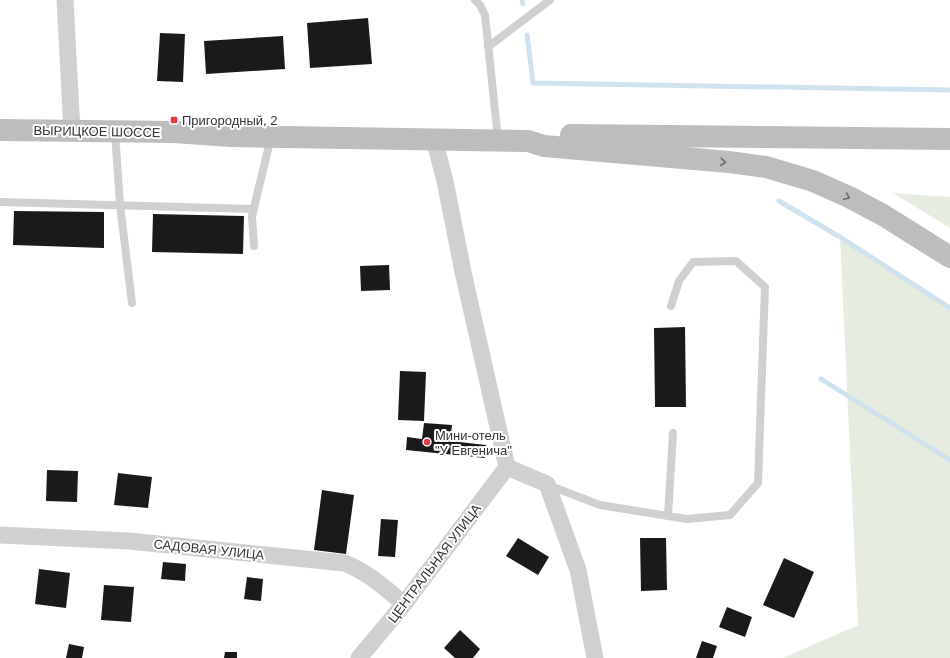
<svg xmlns="http://www.w3.org/2000/svg" width="950" height="658" viewBox="0 0 950 658" font-family="Helvetica,sans-serif">
	<rect width="100%" height="100%" fill="#fff"/>
	<path fill="#e6ecdf" d="M 893,193 L 950,197 L 950,228 Z
		M 840,237 L 950,308 L 950,658 L 783,658 L 858,625 Z"/>
	<g fill="none" stroke-linecap="round" stroke-linejoin="round">
		<path stroke="#cfe2ee" stroke-width="5" d="M 522,0 L 523,4
			M 527,35 L 533,83 L 950,90
			M 779,201 L 840,237 L 950,308
			M 821,379 L 950,460"/>
	</g>
	<path fill="#1a1a1a" d="M 368,18 L 372,64 L 310,68 L 307,23 Z
		M 160,33 L 185,34 L 183,82 L 157,81 Z
		M 283,36 L 285,69 L 206,74 L 204,41 Z
		M 14,211 L 104,212 L 104,248 L 13,245 Z
		M 153,214 L 244,216 L 243,254 L 152,252 Z
		M 389,265 L 390,290 L 361,291 L 360,266 Z
		M 685,327 L 686,407 L 655,407 L 654,328 Z
		M 400,371 L 426,372 L 424,421 L 398,420 Z
		M 424,423 L 452,425 L 450,441 L 486,445 L 485,458 L 406,450 L 407,437 L 422,439 Z
		M 47,470 L 78,471 L 77,502 L 46,501 Z
		M 118,473 L 152,477 L 148,508 L 114,505 Z
		M 322,490 L 354,495 L 346,554 L 314,550 Z
		M 381,519 L 398,520 L 395,557 L 378,556 Z
		M 518,538 L 549,557 L 538,575 L 506,556 Z
		M 640,538 L 666,538 L 667,590 L 641,591 Z
		M 784,558 L 814,572 L 794,618 L 763,605 Z
		M 163,562 L 186,564 L 185,581 L 161,579 Z
		M 39,569 L 70,573 L 66,608 L 35,604 Z
		M 247,577 L 263,579 L 261,601 L 244,599 Z
		M 104,585 L 134,587 L 131,622 L 101,620 Z
		M 727,607 L 752,617 L 745,637 L 719,627 Z
		M 460,630 L 480,649 L 473,658 L 455,658 L 444,648 Z
		M 702,641 L 717,646 L 713,658 L 696,658 Z
		M 69,644 L 84,647 L 82,658 L 66,658 Z
		M 225,652 L 237,652 L 237,658 L 224,658 Z"/>
	<g fill="none" stroke-linecap="round" stroke-linejoin="round">
		<path stroke="#d0d0d0" stroke-width="8" d="M 475,0 L 480,5 L 485,15 L 498,139
			M 488,47 L 550,0
			M 115,132 L 120,205 L 132,303
			M 0,202 L 254,209
			M 254,246 L 252,216 L 271,137
			M 548,485 L 600,505 L 687,519 L 730,515 L 758,483 L 765,287 L 736,261 L 693,262 L 679,281 L 671,306
			M 668,515 L 673,433"/>
		<path stroke="#d0d0d0" stroke-width="17" d="M 65,0 L 72,131
			M 434,139 L 445,181 L 463,272 L 507,467
			M 507,467 L 547,484 L 578,570 L 595,658
			M 0,535 L 129,541 L 344,563 C 368,572 385,588 404,604
			M 359,658 L 404,604 L 507,467"/>
		<path stroke="#bdbdbd" stroke-width="22" d="M 0,130 L 174,132 L 231,136 L 528,141 L 544,146 L 729,162 L 766,167 L 813,181 L 849,197 L 883,215 L 950,257
			M 571,135 L 950,139"/>
	</g>
	<defs><path id="oneway-chevron" d="M-2-3.5L2.5 0L-2 3.5" fill="none" stroke-width="1.6" stroke-linecap="round" stroke-linejoin="round"/></defs>
	<g stroke="#6a6a6a">
		<use href="#oneway-chevron" transform="translate(723 162) rotate(5)"/>
		<use href="#oneway-chevron" transform="translate(847 197) rotate(25)"/>
	</g>
	<g fill="#e63946" stroke="#fff" stroke-width="1.5">
		<rect x="170" y="116" width="8" height="8" rx="2"/>
		<circle cx="427" cy="442" r="4"/>
	</g>
	<g text-anchor="middle" stroke-width="4" stroke-linejoin="round" paint-order="stroke">
		<g font-size="13" fill="#333" stroke="#fff" text-anchor="start">
			<text x="182" y="125">Пригородный, 2</text>
			<text x="435" y="440">Мини-отель<tspan x="435" dy="15">"У Евгенича"</tspan></text>
		</g>
		<g font-size="13" fill="#333" stroke="#fff">
			<text transform="translate(97 131) rotate(1)" y="5">ВЫРИЦКОЕ ШОССЕ</text>
			<text transform="translate(209 549) rotate(6)" y="5">САДОВАЯ УЛИЦА</text>
			<text transform="translate(434 563) rotate(-53)" y="5">ЦЕНТРАЛЬНАЯ УЛИЦА</text>
		</g>
	</g>
</svg>
